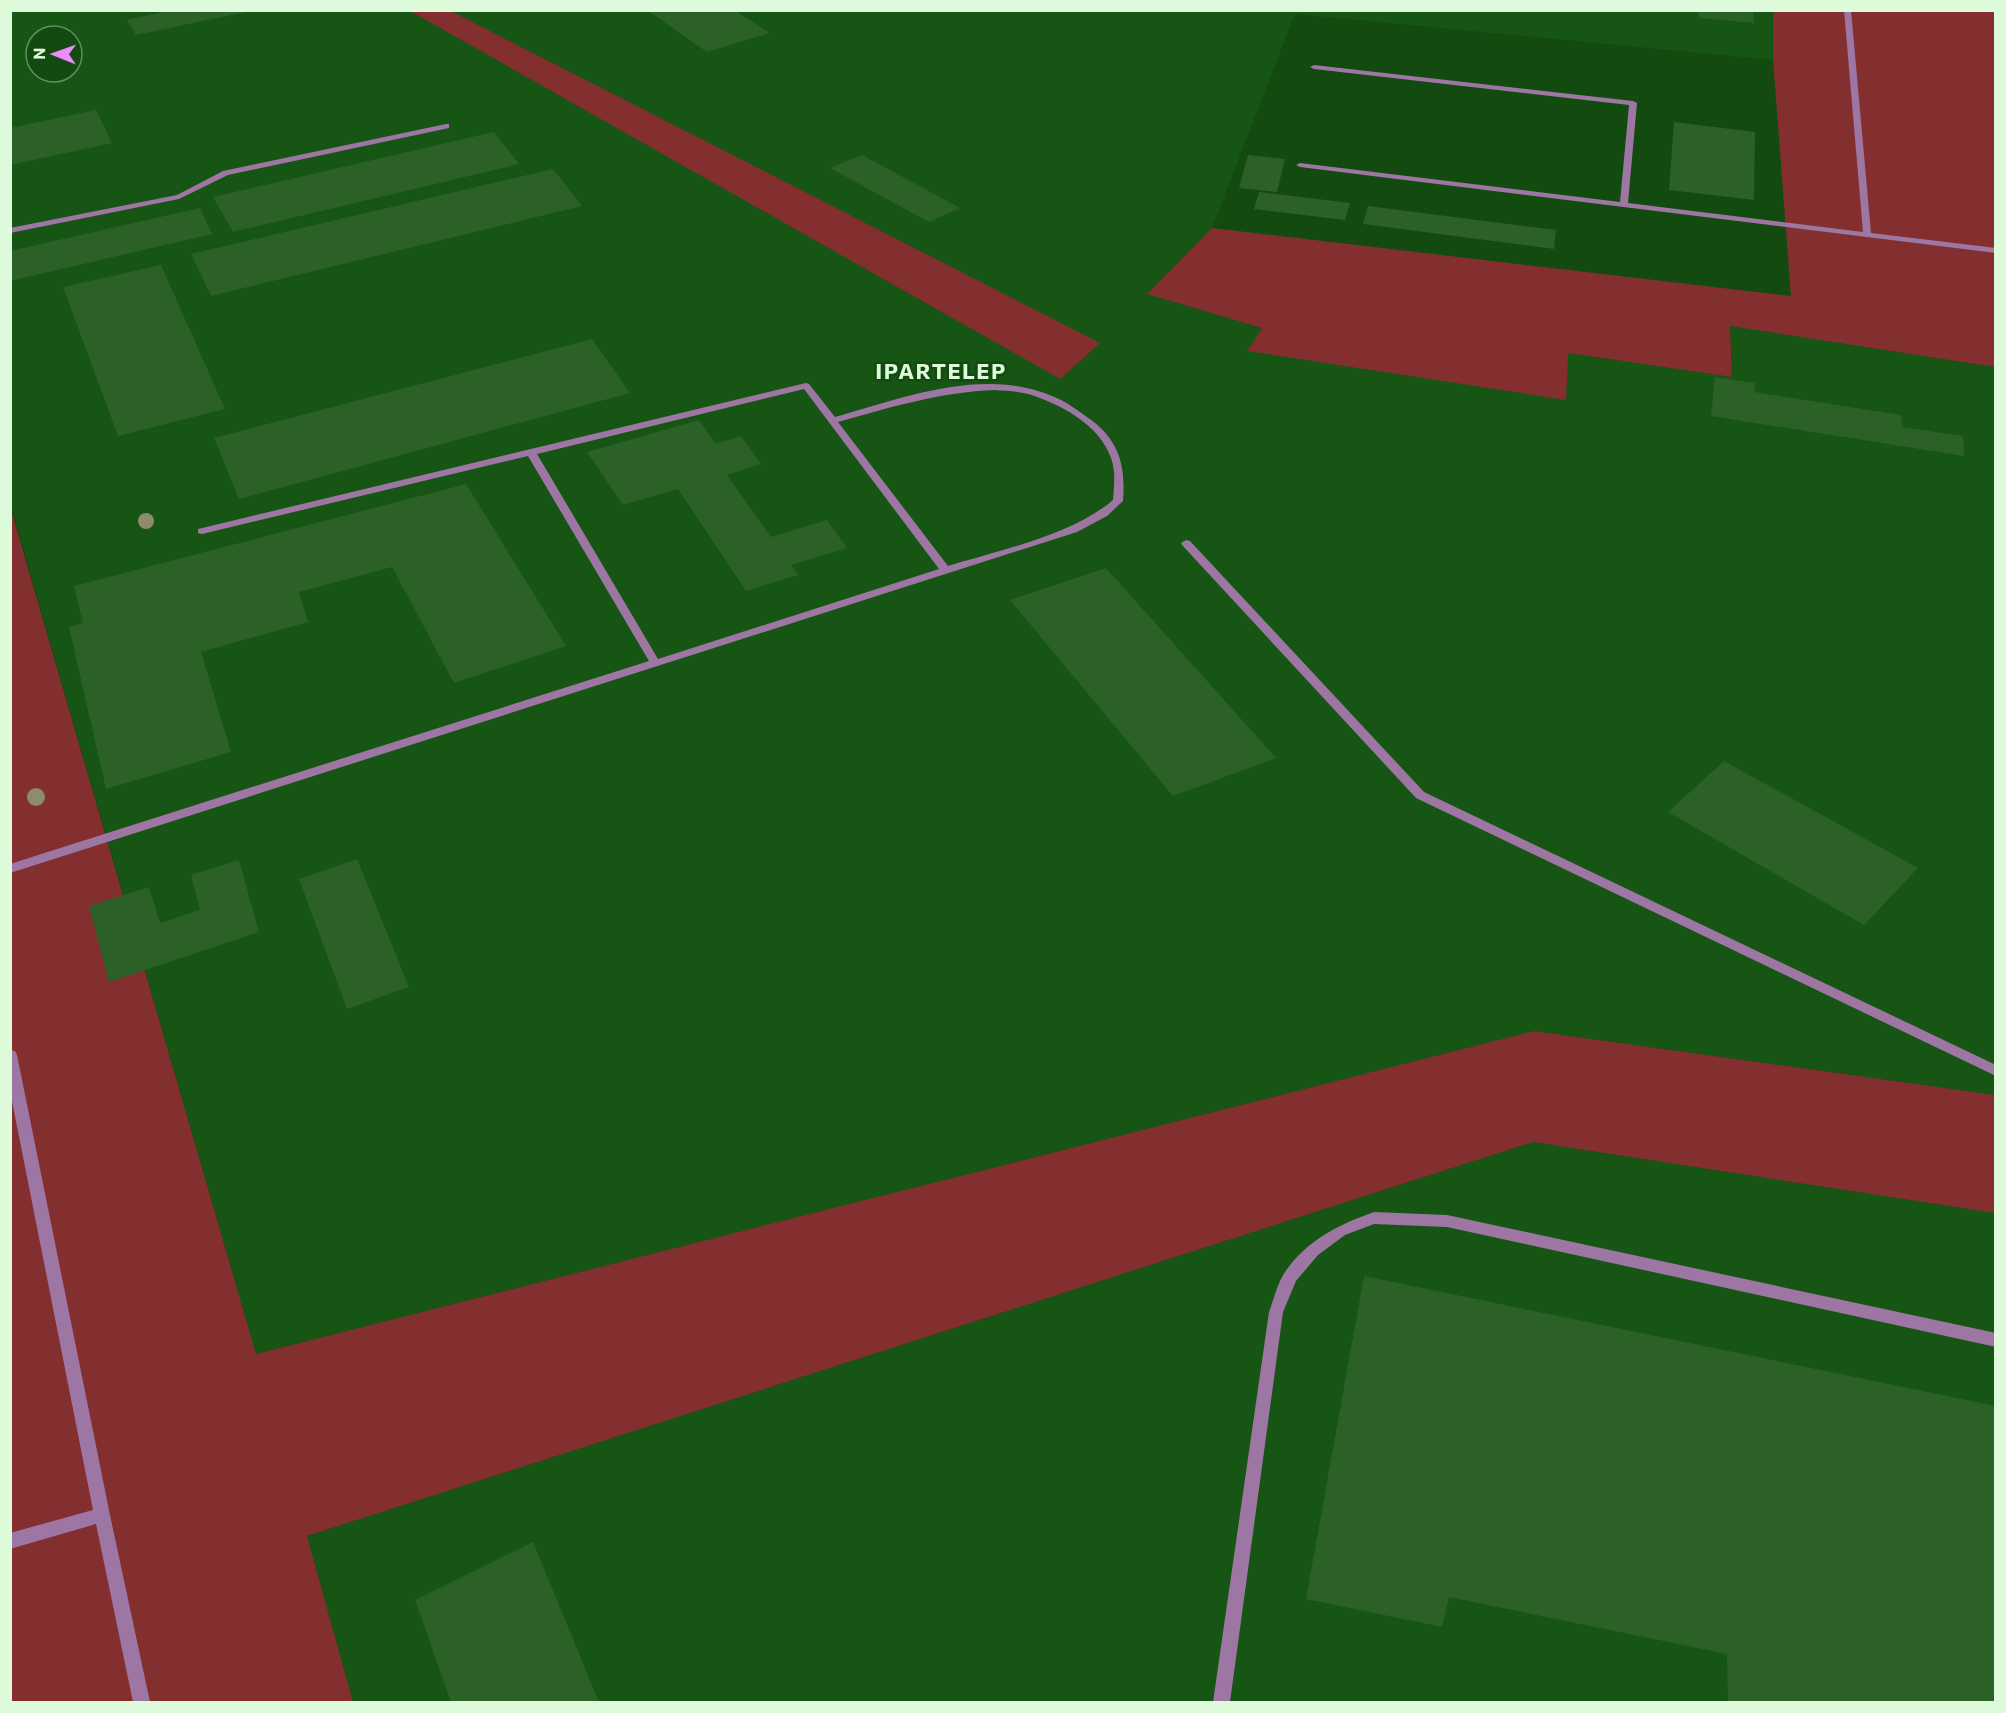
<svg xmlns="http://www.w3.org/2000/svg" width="2006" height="1713" viewBox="0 0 2006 1713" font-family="Commissioner,sans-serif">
	<rect width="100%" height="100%" fill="#124a0f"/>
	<path fill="#165514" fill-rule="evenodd" d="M 11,11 L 410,11 L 1060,379 L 1099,343 L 451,11 L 1773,11 L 1773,60 L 1295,14 L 1212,228 L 1147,294 L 1263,328 L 1247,350 L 1566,399 L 1567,353 L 1732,377 L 1730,326 L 1995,367 L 1995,1095 L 1534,1031 L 256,1354 L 11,506 ZM 36,36 L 72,36 L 72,72 L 36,72 Z
		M 1533,1142 L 1995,1213 L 1995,1702 L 353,1702 L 307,1536 Z"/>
	<path fill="#832f30" d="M 410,11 L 451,11 L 1100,343 L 1060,379 Z
		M 1773,11 L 1995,11 L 1995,367 L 1730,326 L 1732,377 L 1568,353 L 1566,400 L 1247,351 L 1262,328 L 1147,294 L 1212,228 L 1791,296 L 1773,60 Z
		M 10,506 L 256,1354 L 1534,1031 L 1995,1095 L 1995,1213 L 1533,1142 L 307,1536 L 353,1702 L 11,1702 Z"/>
	<path fill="#2b6127" d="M 172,10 L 246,10 L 246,12 L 136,35 L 127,20 Z
		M 647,10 L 734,10 L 770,33 L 707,52 Z
		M 1699,10 L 1753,10 L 1754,23 L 1699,18 Z
		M 96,110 L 112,143 L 10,165 L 10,128 Z
		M 1674,122 L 1755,132 L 1754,200 L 1669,190 Z
		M 494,132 L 519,164 L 233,232 L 213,197 Z
		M 862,155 L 960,208 L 929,222 L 830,168 Z
		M 1248,155 L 1285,159 L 1277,192 L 1239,188 Z
		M 553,169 L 582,206 L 211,296 L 191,254 Z
		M 1259,192 L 1350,203 L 1345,220 L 1254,209 Z
		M 1368,206 L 1556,230 L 1554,249 L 1363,224 Z
		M 200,208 L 212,234 L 10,281 L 10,251 Z
		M 161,265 L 225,409 L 118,436 L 63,287 Z
		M 592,339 L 630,393 L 239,499 L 214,438 Z
		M 1715,377 L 1755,383 L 1754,392 L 1901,415 L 1902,427 L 1963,436 L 1964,456 L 1711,416 Z
		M 699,420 L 716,444 L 741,436 L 761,464 L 727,475 L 771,537 L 827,520 L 847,548 L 791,565 L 798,575 L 746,591 L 678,489 L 623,505 L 587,452 Z
		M 466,484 L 566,646 L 454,683 L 392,567 L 299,592 L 308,622 L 201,652 L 231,752 L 106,789 L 69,627 L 83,623 L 74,586 Z
		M 1106,568 L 1276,758 L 1173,796 L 1010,600 Z
		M 1724,761 L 1918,868 L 1864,925 L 1668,812 Z
		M 357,859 L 409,987 L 347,1009 L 299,879 Z
		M 239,860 L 259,932 L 109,982 L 89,906 L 149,887 L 160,923 L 200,910 L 191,875 Z
		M 1364,1276 L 1996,1406 L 1996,1702 L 1728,1702 L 1727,1654 L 1449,1597 L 1442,1627 L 1306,1599 Z
		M 533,1542 L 599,1702 L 451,1702 L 415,1600 Z"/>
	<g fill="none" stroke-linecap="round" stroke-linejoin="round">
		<path fill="#9e76a3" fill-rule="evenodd" d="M 1844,10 L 1851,10 L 1871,233 L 1996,248 L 1996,253 L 1300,167 L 1296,165 L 1300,163 L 1620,202 L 1629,105 L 1314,69 L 1310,67 L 1314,65 L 1633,101 L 1637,103 L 1628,203 L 1863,232 Z
			M 446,124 L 449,124 L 449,128 L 228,175 L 179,199 L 10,233 L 10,228 L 177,195 L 223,171 Z
			M 806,383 L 809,384 L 835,417 C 905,397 990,364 1061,400 C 1069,404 1077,410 1084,415 C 1118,437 1126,463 1123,501 L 1107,516 L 1077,532 L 10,873 L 10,864 L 649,661 L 528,456 L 202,534 L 198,533 L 198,529 ZM 804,389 L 939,569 L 658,659 L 537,454 ZM 995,390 C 1006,391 1018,391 1028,394 C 1059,403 1100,425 1111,458 C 1116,472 1114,486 1113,500 C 1072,535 1000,550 948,566 L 838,422 C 891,407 941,392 995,390 Z
			M 1186,540 L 1190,541 L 1424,792 L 1996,1065 L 1996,1076 L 1416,798 L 1182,545 L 1181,543 Z
			M 1374,1212 L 1447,1215 L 1996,1333 L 1996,1347 L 1447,1227 L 1374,1224 L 1345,1235 L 1318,1255 L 1296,1281 L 1283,1312 L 1230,1702 L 1213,1702 L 1269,1312 C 1274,1299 1277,1284 1285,1272 C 1307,1240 1338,1225 1374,1212 Z"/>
		<path fill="#9e76a3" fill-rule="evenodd" d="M 10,1050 L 15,1051 L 17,1055 L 110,1515 L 150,1702 L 133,1702 L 96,1524 L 10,1549 L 10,1533 L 93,1510 L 10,1091 Z"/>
	</g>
	<g fill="#8e8b6f">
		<circle cx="146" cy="521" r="8"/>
		<circle cx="36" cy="797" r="9"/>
	</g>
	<g text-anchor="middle" stroke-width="5" stroke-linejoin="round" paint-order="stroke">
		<g font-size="22" font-weight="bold" letter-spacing="1.5" fill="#ddfada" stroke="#124a0f">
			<text x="941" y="379">IPARTELEP</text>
		</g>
	</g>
	<rect width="2006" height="1713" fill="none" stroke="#ddfada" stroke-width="24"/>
	<g transform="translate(54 54) rotate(271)"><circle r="28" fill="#124a0f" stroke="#639060" stroke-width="1.5"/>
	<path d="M0-4.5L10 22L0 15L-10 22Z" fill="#ec8cfa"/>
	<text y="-9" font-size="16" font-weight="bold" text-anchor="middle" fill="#ddfada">N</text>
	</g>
</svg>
